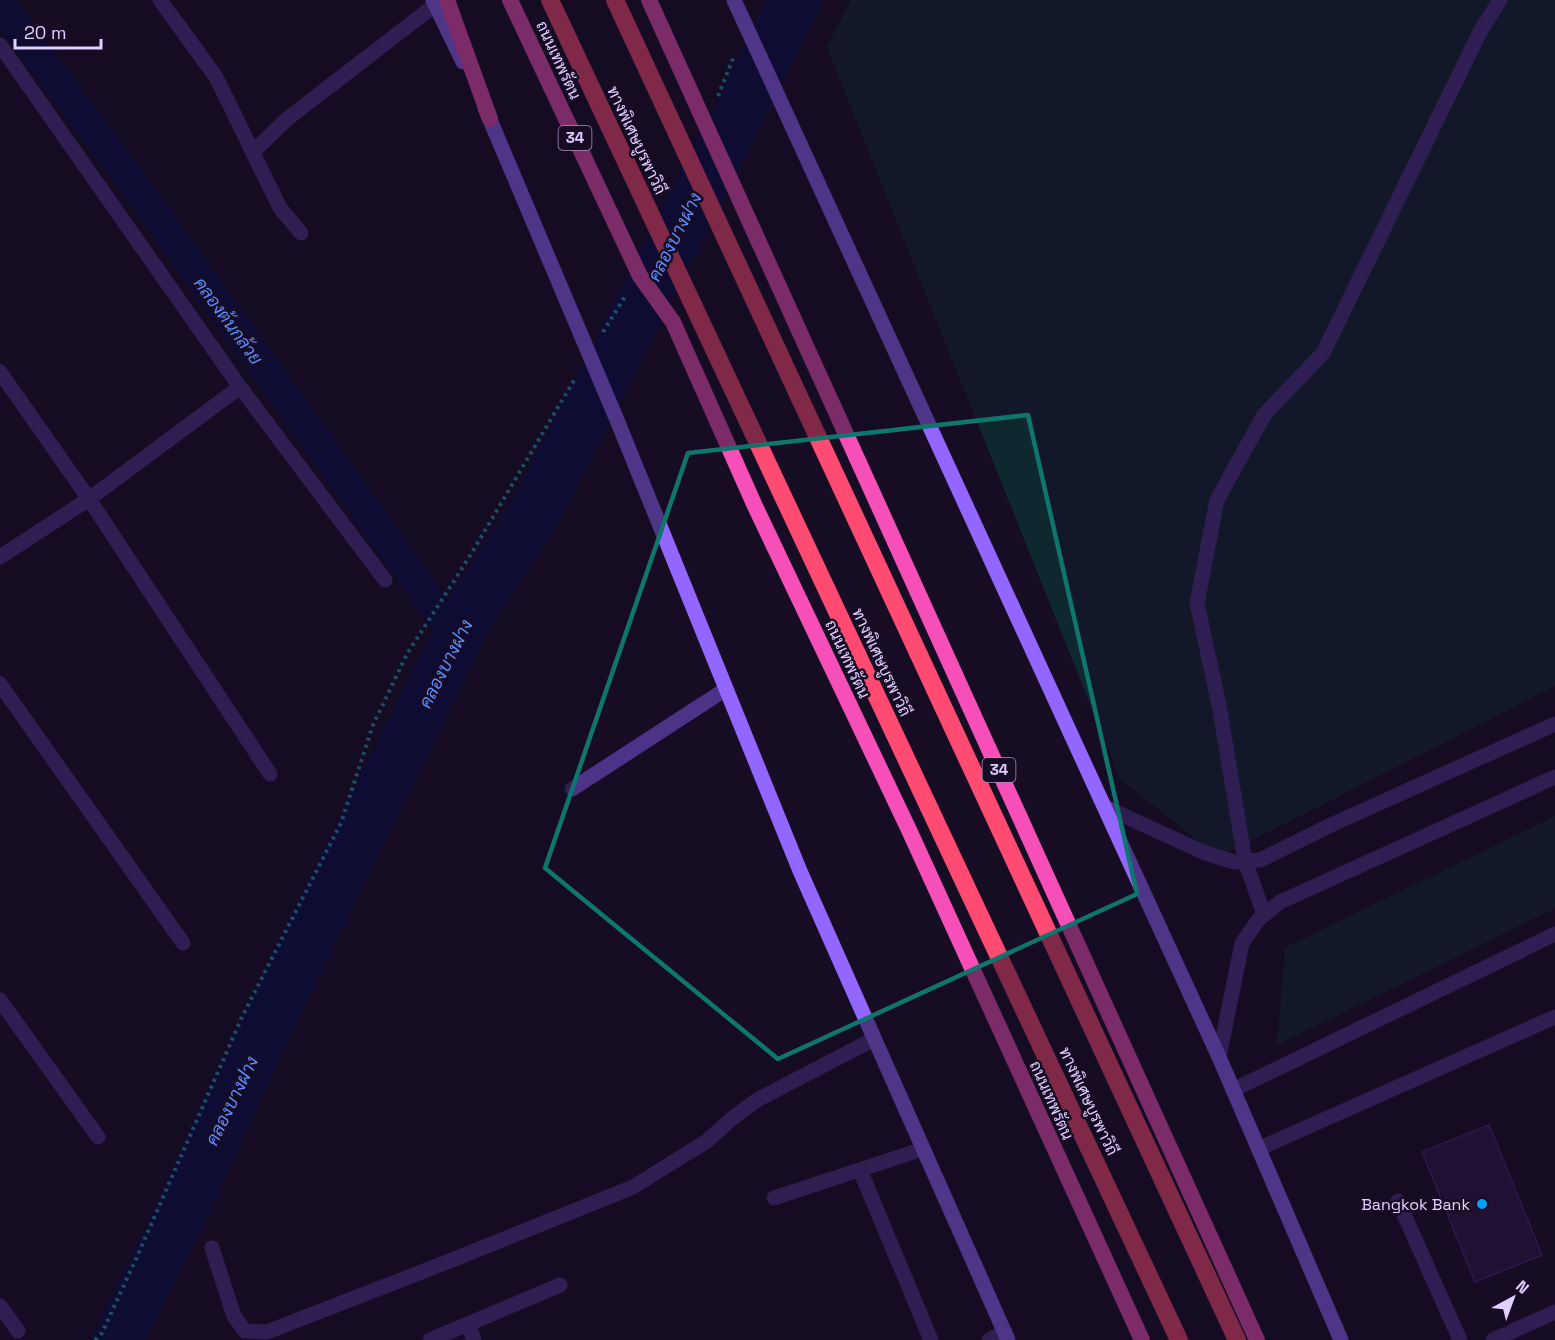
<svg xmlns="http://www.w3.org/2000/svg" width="1555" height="1340" viewBox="0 0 1555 1340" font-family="'Space Grotesk',Sarabun,sans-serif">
	<rect width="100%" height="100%" fill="#160c24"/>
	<path fill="#0f272f" d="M 851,0 L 1555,0 L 1555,686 L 1219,857 L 1120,779 L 827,47 Z
		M 1555,816 L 1555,908 L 1277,1045 L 1285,948 Z"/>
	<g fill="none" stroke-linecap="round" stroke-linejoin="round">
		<path stroke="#050c44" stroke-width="30" d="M 0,4 L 140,193 L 457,638"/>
		<path stroke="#050c44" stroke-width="51" d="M 117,1340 L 166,1244 L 300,956 L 457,638 L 469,613 L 537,509 L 796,0"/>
	</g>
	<path fill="#2d1647" stroke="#4a2675" stroke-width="1.5" d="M 1489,1125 L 1542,1255 L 1475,1282 L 1422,1152 Z"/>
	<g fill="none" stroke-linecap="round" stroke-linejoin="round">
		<path stroke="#249fbf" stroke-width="4" stroke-dasharray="3 4.5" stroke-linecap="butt" d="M 718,96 L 734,56
			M 603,332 L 626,295
			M 95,1340 L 102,1333 L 136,1259 L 242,1017 L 341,823 L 373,725 L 407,654 L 468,559 L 576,377"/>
		<path stroke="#4c3387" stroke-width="15" d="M 160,0 L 216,77 L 280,208 L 301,233
			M 253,152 L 287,119 L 435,5
			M 572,789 L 726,689
			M 860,1170 L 931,1340
			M 774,1198 L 923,1149
			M 1398,1201 L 1460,1340
			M 212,1248 L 234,1316 L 245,1331 L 267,1332 L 447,1262 L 633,1187 L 707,1141 L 730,1120 L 757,1100 L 874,1039
			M 430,1340 L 468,1324
			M 474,1340 L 468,1324 L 560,1285
			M 989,1340 L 1005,1332
			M 1493,1340 L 1555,1312"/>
		<path stroke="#4c3387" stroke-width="15" d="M 0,45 L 240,387 L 385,580
			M 0,372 L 89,499 L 270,774
			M 0,557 L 89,499 L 240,387
			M 0,684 L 183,943
			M 1105,807 L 1205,853 L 1234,862 L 1260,860 L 1333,824 L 1555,724
			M 1264,914 L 1245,861 L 1220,710 L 1197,603 L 1217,500 L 1264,415 L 1323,353 L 1480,32 L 1500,0
			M 0,1000 L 98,1137
			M 1219,1057 L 1242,943 L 1259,919 L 1280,902 L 1555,777
			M 1233,1090 L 1555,934
			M 1258,1149 L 1555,1017
			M 0,1306 L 18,1331"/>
		<path stroke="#9266ff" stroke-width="15" d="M 433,0 L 463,62
			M 734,0 L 1219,1057 L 1341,1340
			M 485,108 L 617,420 L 800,871 L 1008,1340"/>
		<path stroke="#f650b8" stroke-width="16" d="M 447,0 L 490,119
			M 510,0 L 640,276 L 673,322 L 754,504 L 909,830 L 1142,1340
			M 649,0 L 1257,1340"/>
		<path stroke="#ff4a72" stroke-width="18" d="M 550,0 L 1179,1340
			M 615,0 L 1237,1340"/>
	</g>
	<path d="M0 0H1555V1340H0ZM 1028,415 L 1137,894 L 778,1059 L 545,868 L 688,453 Z" fill="#160c24" fill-opacity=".55" fill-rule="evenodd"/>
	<path fill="none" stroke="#0f766e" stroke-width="4.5" stroke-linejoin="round" d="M 1028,415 L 1137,894 L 778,1059 L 545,868 L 688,453 Z"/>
	<circle fill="#00a0fa" stroke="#160c24" stroke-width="2" cx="1482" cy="1204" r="6"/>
	<g text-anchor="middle" stroke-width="5" stroke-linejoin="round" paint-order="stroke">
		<g fill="#160c24" stroke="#a494bd" stroke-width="1.5">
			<rect x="558.5" y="126" width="33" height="24" rx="4.5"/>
			<rect x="982.5" y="758" width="33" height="24" rx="4.5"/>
		</g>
		<g font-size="15" font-weight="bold" fill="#e1cfff">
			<text x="575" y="143">34</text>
			<text x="999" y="775">34</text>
		</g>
		<g font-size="16" fill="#e1cfff" stroke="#160c24">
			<text transform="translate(559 60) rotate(65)" y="6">ถนนเทพรัตน</text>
			<text transform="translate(637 140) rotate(65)" y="6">ทางพิเศษบูรพาวิถี</text>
			<text transform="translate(848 659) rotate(65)" y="6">ถนนเทพรัตน</text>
			<text transform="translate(882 662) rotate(65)" y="6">ทางพิเศษบูรพาวิถี</text>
			<text transform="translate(1052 1100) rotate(66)" y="6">ถนนเทพรัตน</text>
			<text transform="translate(1089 1101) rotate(65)" y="6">ทางพิเศษบูรพาวิถี</text>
		</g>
		<g font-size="16" fill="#e1cfff" stroke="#160c24" text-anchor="end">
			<text x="1470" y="1210">Bangkok Bank</text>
		</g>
		<g font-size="18" font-style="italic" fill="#5d8aff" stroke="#160c24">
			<text transform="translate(675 237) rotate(-63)" y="6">คลองบางฝาง</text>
			<text transform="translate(228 321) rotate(54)" y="6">คลองต้นกล้วย</text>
			<text transform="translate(446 664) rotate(-63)" y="6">คลองบางฝาง</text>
			<text transform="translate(232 1101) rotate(-64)" y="6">คลองบางฝาง</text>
		</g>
	</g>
	<g transform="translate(1513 1298) rotate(41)" stroke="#160c24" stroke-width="4.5" paint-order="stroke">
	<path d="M0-4.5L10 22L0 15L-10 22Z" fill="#e1cfff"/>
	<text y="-9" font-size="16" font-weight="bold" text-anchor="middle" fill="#e1cfff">N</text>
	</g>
	<path d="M15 39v9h86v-9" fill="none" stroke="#e1cfff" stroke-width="3"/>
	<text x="24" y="39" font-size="18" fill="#e1cfff" stroke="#160c24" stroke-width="4.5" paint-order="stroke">20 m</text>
</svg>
